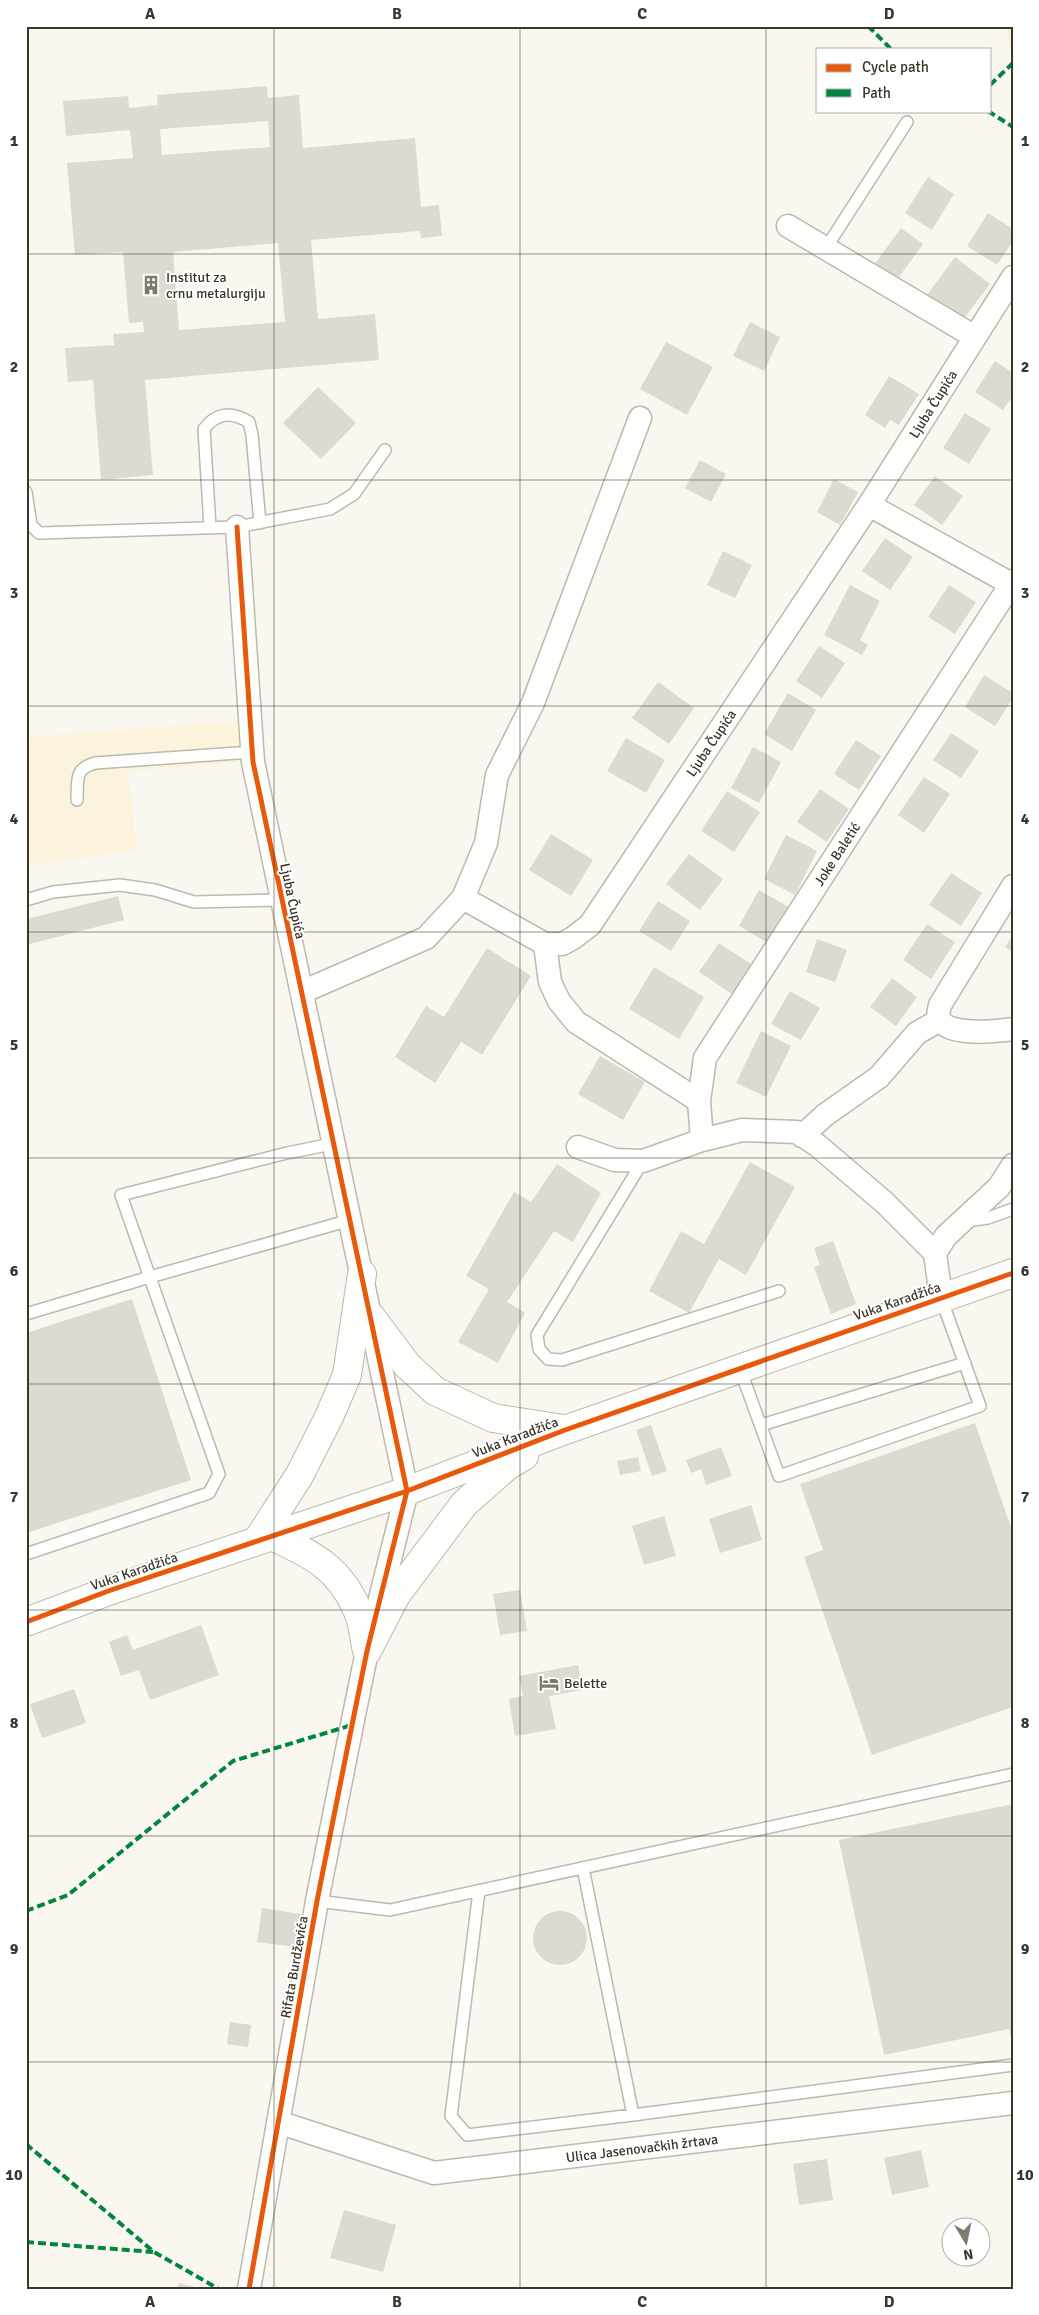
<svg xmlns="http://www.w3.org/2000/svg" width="1039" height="2315" viewBox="0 0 1039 2315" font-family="Signika,sans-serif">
	<rect width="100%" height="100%" fill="#faf7f0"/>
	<path fill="#fcf3dc" d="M 238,721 L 244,762 L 128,771 L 137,850 L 26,866 L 26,737 Z"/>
	<path fill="#fdefce" d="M 1007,26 L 1013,26 L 1013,62 Z"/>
	<path fill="#dedad2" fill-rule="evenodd" d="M 267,86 L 268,98 L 299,95 L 303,148 L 415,138 L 421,207 L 439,205 L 442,236 L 421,238 L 420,231 L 311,240 L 318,319 L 375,314 L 379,360 L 145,380 L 153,475 L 101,480 L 93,380 L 68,382 L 65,348 L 114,345 L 113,334 L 144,332 L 143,322 L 129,323 L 123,252 L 75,255 L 67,163 L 133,158 L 130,130 L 66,136 L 63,101 L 128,96 L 129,108 L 158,105 L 157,95 ZM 268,121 L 270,147 L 162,155 L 160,129 ZM 278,243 L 285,322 L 179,330 L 173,252 Z
		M 928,177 L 954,194 L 932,230 L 905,213 Z
		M 988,213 L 1013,229 L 1013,241 L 997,265 L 967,246 Z
		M 901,228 L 923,244 L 896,281 L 874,265 Z
		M 955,257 L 990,284 L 962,321 L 927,295 Z
		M 750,322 L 780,337 L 764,371 L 733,356 Z
		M 666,342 L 713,367 L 687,415 L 640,389 Z
		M 995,361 L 1013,373 L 1013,395 L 1003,410 L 975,392 Z
		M 889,376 L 919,394 L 899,425 L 890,420 L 885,428 L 865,415 Z
		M 318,387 L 356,423 L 321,459 L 283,423 Z
		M 965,413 L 991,429 L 969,464 L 943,448 Z
		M 700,460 L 726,474 L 711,502 L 685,488 Z
		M 935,476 L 963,496 L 942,525 L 914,505 Z
		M 834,479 L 858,492 L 840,525 L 817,512 Z
		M 885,538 L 913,557 L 890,590 L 862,571 Z
		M 723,551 L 752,565 L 735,598 L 707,585 Z
		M 850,585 L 880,601 L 860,640 L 868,645 L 862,655 L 824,635 Z
		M 949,585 L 976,602 L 955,634 L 928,617 Z
		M 819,646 L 845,663 L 822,698 L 796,681 Z
		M 984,675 L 1013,693 L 1013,698 L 995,726 L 965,707 Z
		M 658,682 L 694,708 L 669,744 L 632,718 Z
		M 788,693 L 816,710 L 792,751 L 764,734 Z
		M 951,733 L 979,751 L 961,778 L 933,760 Z
		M 626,738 L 665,760 L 646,793 L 607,771 Z
		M 856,740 L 881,756 L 859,790 L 834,774 Z
		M 753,747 L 781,762 L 759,803 L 731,788 Z
		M 924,777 L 950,794 L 924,833 L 898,815 Z
		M 820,789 L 849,809 L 827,842 L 797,822 Z
		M 727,791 L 760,812 L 734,852 L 701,831 Z
		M 551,834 L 593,860 L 571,896 L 529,870 Z
		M 786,835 L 817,851 L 795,895 L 764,879 Z
		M 689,854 L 723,879 L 700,910 L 666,884 Z
		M 951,873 L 982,893 L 961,926 L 929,905 Z
		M 759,890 L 789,907 L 768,943 L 739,926 Z
		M 118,896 L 124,920 L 26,945 L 26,919 Z
		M 658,901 L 690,921 L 671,951 L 639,931 Z
		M 927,924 L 955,942 L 931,979 L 903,960 Z
		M 1013,935 L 1013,952 L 1005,947 Z
		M 817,939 L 847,950 L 835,982 L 806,972 Z
		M 719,943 L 751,964 L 732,994 L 699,972 Z
		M 487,948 L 531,976 L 482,1055 L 461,1042 L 435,1083 L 395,1057 L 426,1006 L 444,1017 Z
		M 654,967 L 704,997 L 679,1039 L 629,1009 Z
		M 892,978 L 917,997 L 896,1026 L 870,1007 Z
		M 790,991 L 820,1008 L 801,1040 L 771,1024 Z
		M 761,1031 L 791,1046 L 766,1097 L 736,1083 Z
		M 600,1056 L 645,1082 L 623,1120 L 578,1094 Z
		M 750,1162 L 795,1187 L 746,1275 L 719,1259 L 689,1313 L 649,1291 L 681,1231 L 704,1244 Z
		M 557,1164 L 601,1193 L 573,1242 L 554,1231 L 507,1302 L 525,1313 L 498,1363 L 458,1342 L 489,1289 L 466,1276 L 514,1192 L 531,1202 Z
		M 833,1241 L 856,1304 L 831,1314 L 814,1267 L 820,1265 L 814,1248 Z
		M 132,1299 L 191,1480 L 26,1533 L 26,1333 Z
		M 975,1423 L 1013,1533 L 1013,1707 L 872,1755 L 804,1557 L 823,1550 L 800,1484 Z
		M 651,1425 L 667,1471 L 652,1476 L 636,1430 Z
		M 721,1447 L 732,1476 L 706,1485 L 701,1469 L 691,1473 L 686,1460 Z
		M 638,1457 L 641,1471 L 620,1475 L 617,1461 Z
		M 751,1505 L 762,1540 L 720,1553 L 709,1519 Z
		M 664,1516 L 676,1556 L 644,1565 L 632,1526 Z
		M 520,1590 L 527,1631 L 500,1635 L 493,1594 Z
		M 201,1625 L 219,1675 L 150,1700 L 139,1670 L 121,1676 L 109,1642 L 127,1635 L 133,1650 Z
		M 578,1665 L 582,1690 L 549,1696 L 556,1729 L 515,1736 L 509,1699 L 523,1696 L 519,1676 Z
		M 74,1689 L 86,1723 L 42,1738 L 30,1704 Z
		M 1013,1804 L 1013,2044 L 1009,2029 L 884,2055 L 839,1840 Z
		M 262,1908 L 307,1915 L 303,1948 L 257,1942 Z
		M533 1938a27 27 0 1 1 54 0a27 27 0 1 1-54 0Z
		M 230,2022 L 251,2025 L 248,2047 L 227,2044 Z
		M 921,2150 L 929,2187 L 892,2195 L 884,2158 Z
		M 827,2159 L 833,2200 L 799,2205 L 793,2164 Z
		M 344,2210 L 396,2225 L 383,2272 L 330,2258 Z
		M 179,2283 L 197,2288 L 197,2289 L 177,2289 Z"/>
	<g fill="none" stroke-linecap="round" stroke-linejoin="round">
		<defs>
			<path id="lane" d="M 826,248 L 907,122
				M 26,492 L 31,525 L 39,533 L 237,527 L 330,509 L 354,494 L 385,450
				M 210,527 L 204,429 C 216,413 231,411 249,422 L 252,435 L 260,523
				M 77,800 C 78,780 74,769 95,763 L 252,752
				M 26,900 L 53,892 L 120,885 L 155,890 L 194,902 L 281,900
				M 643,1161 L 537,1335 L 539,1349 L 548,1359 L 562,1360 L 779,1291
				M 966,1221 L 988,1218 L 1013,1209
				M 26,1314 L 150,1277 L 350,1220
				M 740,1369 L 779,1476 L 980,1406 L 941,1298
				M 761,1425 L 965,1363
				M 26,1554 L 209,1493 L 219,1474 L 121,1195 L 287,1153 L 332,1144
				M 583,1868 L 633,2115
				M 479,1891 L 451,2116 L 467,2135 L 633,2115 L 1013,2065
				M 317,1901 L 390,1910 L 1013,1774"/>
			<path id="street" d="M 788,226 L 975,337
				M 869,505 L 1013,585
				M 237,527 L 253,762 L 407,1491 L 367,1651 L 352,1725 L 317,1901 L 249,2289
				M 1013,886 L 940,1005 C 939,1010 937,1016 940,1020 C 950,1037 997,1031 1013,1029
				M 463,898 L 545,944 L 562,944 L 573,938 L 590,925 L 869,505 L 1013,277
				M 545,944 L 550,982 L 559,1001 L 576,1022 L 699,1101
				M 302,992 L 426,938 L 463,898 L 486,843 L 497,775 L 533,703 L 640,418
				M 802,1136 L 825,1115 L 879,1077 L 917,1033 L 940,1020
				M 702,1140 L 699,1101 L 705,1058 L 1013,581
				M 578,1147 L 615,1160 L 643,1161 L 702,1140 L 742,1130 L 797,1132 L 817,1145 L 884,1202 L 935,1253
				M 941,1298 L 935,1253 L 946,1236 L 999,1187 L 1013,1165
				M 278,2122 L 434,2173 L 1013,2103"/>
			<path id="secondary" d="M 371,1317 L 407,1365 L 435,1391 L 493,1418 L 564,1429
				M 272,1536 C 311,1554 339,1567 357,1609 C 363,1622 364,1638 367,1651
				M 257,1541 L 299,1476 L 329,1417 L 347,1375 L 362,1274
				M 26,1622 L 111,1590 L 407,1491 L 565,1430 L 1013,1273
				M 367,1651 L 396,1595 L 464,1504 L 507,1466 L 524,1456"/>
		</defs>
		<use href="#lane" stroke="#bcb9b1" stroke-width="14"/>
		<use href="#street" stroke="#bcb9b1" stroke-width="25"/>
		<use href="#secondary" stroke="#bcb9b1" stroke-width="30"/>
		<use href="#lane" stroke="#fefefd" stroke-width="11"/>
		<use href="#street" stroke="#fefefd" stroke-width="22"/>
		<use href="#secondary" stroke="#fefefd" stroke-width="28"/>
		<path stroke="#00873e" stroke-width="4" stroke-dasharray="8 4" stroke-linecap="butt" d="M 868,26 L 891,49
			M 990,85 L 1013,63
			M 988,111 L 1013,127
			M 26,1911 L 68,1895 L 233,1761 L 352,1725
			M 26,2144 L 154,2252 L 219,2289
			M 26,2242 L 153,2252"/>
		<defs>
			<path id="cycleway" d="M 237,527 L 253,762 L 407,1491 L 367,1651 L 352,1725 L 317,1901 L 249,2289
				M 26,1622 L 111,1590 L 407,1491 L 565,1430 L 1013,1273"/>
		</defs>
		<use href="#cycleway" stroke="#fff" stroke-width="8"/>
		<use href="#cycleway" stroke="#e8590c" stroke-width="5"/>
	</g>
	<path fill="none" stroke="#3b362b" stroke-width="1" stroke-opacity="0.55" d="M 274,26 L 274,2289M 520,26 L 520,2289M 766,26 L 766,2289M 26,254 L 1013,254M 26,480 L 1013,480M 26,706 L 1013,706M 26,932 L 1013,932M 26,1158 L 1013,1158M 26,1384 L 1013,1384M 26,1610 L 1013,1610M 26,1836 L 1013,1836M 26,2062 L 1013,2062"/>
	<defs>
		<symbol id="building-bare" viewBox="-9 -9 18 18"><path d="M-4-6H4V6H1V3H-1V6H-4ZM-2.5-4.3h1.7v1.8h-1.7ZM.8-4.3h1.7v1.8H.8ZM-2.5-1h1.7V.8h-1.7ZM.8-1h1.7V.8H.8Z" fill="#7e7a70" stroke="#fff" stroke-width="2.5" paint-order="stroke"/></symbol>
		<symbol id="hotel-bare" viewBox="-9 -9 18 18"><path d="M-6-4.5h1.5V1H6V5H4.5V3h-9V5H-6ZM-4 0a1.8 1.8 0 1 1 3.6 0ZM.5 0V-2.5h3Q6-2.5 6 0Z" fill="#7e7a70" stroke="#fff" stroke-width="2.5" paint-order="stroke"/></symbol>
	</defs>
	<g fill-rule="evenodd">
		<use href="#building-bare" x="137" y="271" width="28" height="28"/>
		<use href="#hotel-bare" x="535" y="1669" width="28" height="28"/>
	</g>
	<g text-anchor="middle" stroke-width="4" stroke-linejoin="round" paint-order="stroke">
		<g font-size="14" fill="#3b362b" stroke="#fff" text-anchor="start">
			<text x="166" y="282">Institut za<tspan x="166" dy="16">crnu metalurgiju</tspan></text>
			<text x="564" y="1688">Belette</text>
		</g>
		<g font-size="14" fill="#3b362b" stroke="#fff">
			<text transform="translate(933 404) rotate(-58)" y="5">Ljuba Čupića</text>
			<text transform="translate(711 743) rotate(-56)" y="5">Ljuba Čupića</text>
			<text transform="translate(837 854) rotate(-57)" y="5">Joke Baletić</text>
			<text transform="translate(293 901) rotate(78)" y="5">Ljuba Čupića</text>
			<text transform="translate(897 1301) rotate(-19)" y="5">Vuka Karadžića</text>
			<text transform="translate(515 1437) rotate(-21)" y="5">Vuka Karadžića</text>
			<text transform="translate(134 1571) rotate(-19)" y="5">Vuka Karadžića</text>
			<text transform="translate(294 1967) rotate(-80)" y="5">Rifata Burdževića</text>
			<text transform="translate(642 2148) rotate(-7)" y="5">Ulica Jasenovačkih žrtava</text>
		</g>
	</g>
	<rect width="1039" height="2315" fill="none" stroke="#ffffff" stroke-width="55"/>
	<rect x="816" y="48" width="175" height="65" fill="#ffffff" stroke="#b1afaa"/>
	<rect x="826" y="64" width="25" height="8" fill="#e8590c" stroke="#b1afaa"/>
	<text x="862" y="72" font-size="15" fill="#3b362b">Cycle path</text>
	<rect x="826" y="89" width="25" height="8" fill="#00873e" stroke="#b1afaa"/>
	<text x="862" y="98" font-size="15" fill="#3b362b">Path</text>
	<g transform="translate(966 2242) rotate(170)"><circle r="24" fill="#ffffff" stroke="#b1afaa"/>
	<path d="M0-4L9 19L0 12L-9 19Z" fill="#7e7a70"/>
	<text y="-8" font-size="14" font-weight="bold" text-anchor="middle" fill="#3b362b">N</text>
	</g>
	<rect x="28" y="28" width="984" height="2260" fill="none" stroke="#3b362b" stroke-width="2"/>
	<g font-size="16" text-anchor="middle" font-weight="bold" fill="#3b362b">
		<text x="150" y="19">A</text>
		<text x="397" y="19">B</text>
		<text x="642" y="19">C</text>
		<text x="889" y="19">D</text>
		<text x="14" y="146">1</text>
		<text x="1025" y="146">1</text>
		<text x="14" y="372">2</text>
		<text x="1025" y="372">2</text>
		<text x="14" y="598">3</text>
		<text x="1025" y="598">3</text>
		<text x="14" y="824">4</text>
		<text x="1025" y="824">4</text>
		<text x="14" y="1050">5</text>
		<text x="1025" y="1050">5</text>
		<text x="14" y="1276">6</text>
		<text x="1025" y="1276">6</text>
		<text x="14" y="1502">7</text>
		<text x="1025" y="1502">7</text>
		<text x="14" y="1728">8</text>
		<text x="1025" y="1728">8</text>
		<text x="14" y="1954">9</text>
		<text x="1025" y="1954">9</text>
		<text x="14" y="2180">10</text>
		<text x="1025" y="2180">10</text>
		<text x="150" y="2307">A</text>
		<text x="397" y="2307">B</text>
		<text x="642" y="2307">C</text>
		<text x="889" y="2307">D</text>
	</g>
</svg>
